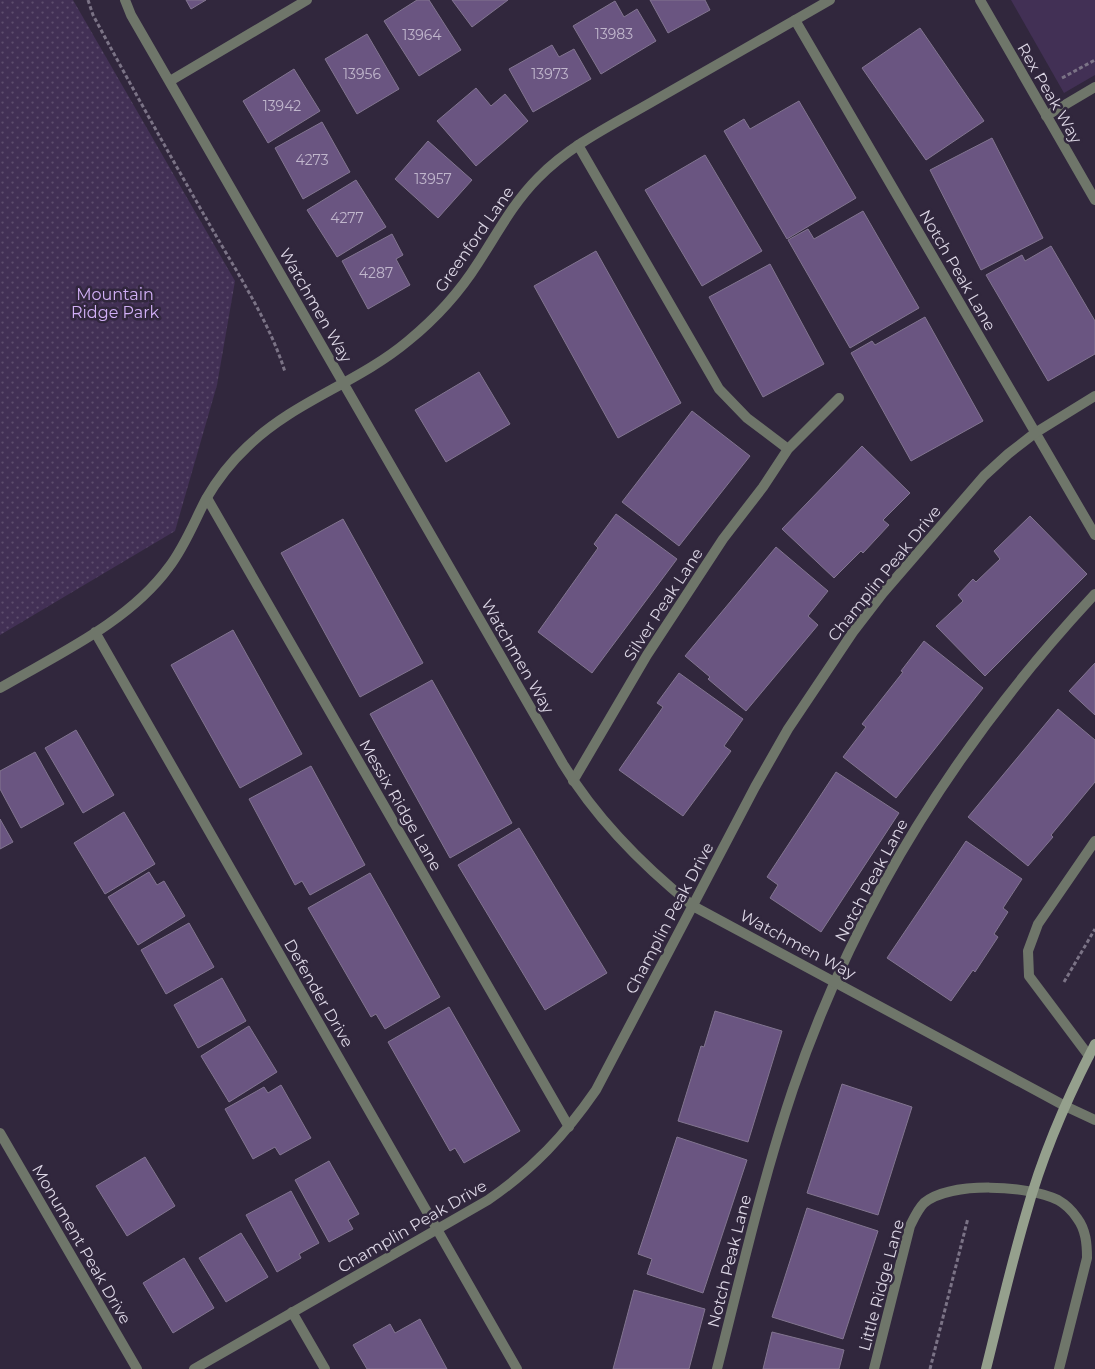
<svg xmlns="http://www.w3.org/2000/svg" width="1095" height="1369" viewBox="0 0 1095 1369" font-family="Montserrat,sans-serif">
	<defs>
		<pattern id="park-dots" width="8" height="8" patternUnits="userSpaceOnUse" patternTransform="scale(1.25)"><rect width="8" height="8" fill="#423055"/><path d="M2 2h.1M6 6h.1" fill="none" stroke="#5d4d6d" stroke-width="1.8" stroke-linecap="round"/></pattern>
	</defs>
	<rect width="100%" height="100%" fill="#31273d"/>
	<path fill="#423055" d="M 1011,0 L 1095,0 L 1095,75 L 1064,93 Z"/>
	<path fill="url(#park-dots)" d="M 0,0 L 73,0 L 235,281 L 217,385 L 175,531 L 0,635 Z"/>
	<path fill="#6a5581" stroke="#827590" d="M 186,0 L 206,0 L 191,9 Z
		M 417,0 L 429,0 L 461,50 L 419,76 L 384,21 Z
		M 452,0 L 508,0 L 472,27 Z
		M 650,0 L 705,0 L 710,10 L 668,33 Z
		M 615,1 L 624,17 L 637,9 L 656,41 L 601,74 L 573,26 Z
		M 920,28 L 984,121 L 926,160 L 862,68 Z
		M 367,34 L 399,89 L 357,114 L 325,59 Z
		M 552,45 L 559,57 L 574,49 L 591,79 L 533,112 L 509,69 Z
		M 294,69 L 320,111 L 268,143 L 243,101 Z
		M 476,88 L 491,106 L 505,94 L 528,121 L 476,166 L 437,121 Z
		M 799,101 L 856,198 L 787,239 L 724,131 L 744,119 L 750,129 Z
		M 322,122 L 350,172 L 303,199 L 275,148 Z
		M 992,138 L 1043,238 L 981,270 L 930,170 Z
		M 428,141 L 472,180 L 438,218 L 395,179 Z
		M 705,155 L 762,251 L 702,286 L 645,190 Z
		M 356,180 L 386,227 L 337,257 L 307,210 Z
		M 863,211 L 919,308 L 850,348 L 788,240 L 808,229 L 814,239 Z
		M 392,234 L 403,255 L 396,259 L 410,285 L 368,309 L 342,261 Z
		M 1051,246 L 1095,321 L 1095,354 L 1048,381 L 986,275 L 1022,255 L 1025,261 Z
		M 596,251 L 681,403 L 618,438 L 534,286 Z
		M 770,264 L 824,364 L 763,397 L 709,297 Z
		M 925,317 L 983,421 L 911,461 L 851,353 L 872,341 L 875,345 Z
		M 479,372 L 510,424 L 446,462 L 415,410 Z
		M 692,411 L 750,456 L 679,546 L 622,502 Z
		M 862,446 L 910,493 L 883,520 L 889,525 L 863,553 L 861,551 L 834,578 L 782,529 Z
		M 616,514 L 677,559 L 592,673 L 538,632 L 598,548 L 594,544 Z
		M 1030,516 L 1087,574 L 985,676 L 936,626 L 963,601 L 958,595 L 973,579 L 976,582 L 1000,559 L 994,551 Z
		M 343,519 L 423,663 L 360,697 L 281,553 Z
		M 776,547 L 828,591 L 808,616 L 818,625 L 746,711 L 708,679 L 710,677 L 685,656 Z
		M 233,630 L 302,754 L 240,788 L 171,665 Z
		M 924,641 L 983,688 L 896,798 L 843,757 L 866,727 L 862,724 L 903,672 L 901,671 Z
		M 1095,663 L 1095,715 L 1069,691 Z
		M 679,673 L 743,719 L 724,746 L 731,751 L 683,816 L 619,770 L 663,707 L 657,703 Z
		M 432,680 L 512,823 L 450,858 L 370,714 Z
		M 1058,709 L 1095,740 L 1095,782 L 1051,835 L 1053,837 L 1028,866 L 968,817 Z
		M 76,730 L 114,795 L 83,813 L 45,748 Z
		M 35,752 L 64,804 L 21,828 L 0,789 L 0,771 Z
		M 311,766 L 365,865 L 310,895 L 302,881 L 295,885 L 249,799 Z
		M 836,772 L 899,813 L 821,932 L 770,898 L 778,885 L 767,877 Z
		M 124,812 L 155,864 L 105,894 L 74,843 Z
		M 0,819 L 13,842 L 0,849 Z
		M 519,828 L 607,973 L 545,1010 L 458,865 Z
		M 966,841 L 1022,879 L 1003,908 L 1008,912 L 994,934 L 998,937 L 975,972 L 973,970 L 951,1001 L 887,958 Z
		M 149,872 L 157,885 L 164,881 L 185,916 L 138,945 L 108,897 Z
		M 370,873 L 440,997 L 385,1029 L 376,1014 L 371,1017 L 308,908 Z
		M 189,923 L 214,967 L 166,994 L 141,950 Z
		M 222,978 L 246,1021 L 198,1048 L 174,1005 Z
		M 449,1007 L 520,1131 L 464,1163 L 455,1148 L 450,1151 L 388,1042 Z
		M 715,1011 L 782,1031 L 748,1142 L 678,1121 L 701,1046 L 704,1047 Z
		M 249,1026 L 277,1072 L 229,1102 L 201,1056 Z
		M 842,1084 L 912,1107 L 878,1215 L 807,1193 Z
		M 281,1085 L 311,1138 L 280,1155 L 275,1147 L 253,1159 L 225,1109 L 264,1087 L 268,1093 Z
		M 677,1137 L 747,1160 L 703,1293 L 647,1274 L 652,1259 L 638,1254 Z
		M 145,1157 L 175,1206 L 127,1236 L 96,1186 Z
		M 329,1161 L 359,1214 L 348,1220 L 353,1229 L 329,1242 L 295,1180 Z
		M 291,1191 L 319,1243 L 299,1254 L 301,1258 L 277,1272 L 246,1215 Z
		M 807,1208 L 878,1231 L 843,1339 L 772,1317 Z
		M 241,1233 L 268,1277 L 226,1302 L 199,1258 Z
		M 184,1258 L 214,1308 L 173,1333 L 143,1283 Z
		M 634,1290 L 705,1309 L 689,1369 L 613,1369 Z
		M 420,1319 L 447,1369 L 367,1369 L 353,1345 L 390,1324 L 395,1333 Z
		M 772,1332 L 844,1350 L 839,1369 L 763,1369 Z"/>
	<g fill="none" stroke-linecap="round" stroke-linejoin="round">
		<path stroke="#7b7386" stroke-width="3" stroke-dasharray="4 2.5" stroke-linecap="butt" d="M 88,0 L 93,15 C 130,84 168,152 207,220 C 234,268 269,320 285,372
			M 1062,78 L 1095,60
			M 1064,982 L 1095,929
			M 930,1369 L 968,1218"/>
		<path stroke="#6f766a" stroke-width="10" d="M 795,20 L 1095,535
			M 1046,116 L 1095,87
			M 578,145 L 719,389 L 747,418 L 788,449
			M 207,498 L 569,1127
			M 573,781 L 647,655 L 723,539 L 763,487 L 788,449 L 839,398
			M 292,1312 L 325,1369
			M 717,1369 C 741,1275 762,1181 793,1089 C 856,903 962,737 1095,594"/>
		<path stroke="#6f766a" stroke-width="10" d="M 125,0 L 131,15 L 563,764 C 597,820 642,865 693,906 L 1065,1106 L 1095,1120
			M 980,0 L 1095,200
			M 170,81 L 307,0
			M 95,632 L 517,1369
			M 0,688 C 58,654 129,622 169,567 C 185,546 194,522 206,499 C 217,480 231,462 247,447 C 294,401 358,383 408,341 C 435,319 459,293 478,263 C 497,234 513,203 538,178 C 571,144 616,123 657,99 C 715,66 772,33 830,0
			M 1089,1056 L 1029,976 L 1028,951 L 1038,924 L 1095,841
			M 0,1133 L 137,1369
			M 194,1369 L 488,1200 C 533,1169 565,1135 596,1090 L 755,787 L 788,729 L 853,632 L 883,593 L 984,476 L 1008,454 L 1035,433 L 1095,396
			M 874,1369 L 910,1226 C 914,1218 918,1209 924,1203 C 951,1181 1028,1185 1058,1200 C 1065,1204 1073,1212 1077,1218 C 1086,1230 1087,1244 1087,1258 L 1059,1369"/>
		<path stroke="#95a08d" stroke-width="10" d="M 986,1369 C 999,1317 1011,1265 1026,1214 C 1042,1156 1067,1098 1095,1044"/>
	</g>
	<g text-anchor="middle" stroke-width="5" stroke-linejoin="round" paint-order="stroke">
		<g font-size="14" fill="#c0b6cc">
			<text x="614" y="39">13983</text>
			<text x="422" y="40">13964</text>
			<text x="362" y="79">13956</text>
			<text x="550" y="79">13973</text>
			<text x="282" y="111">13942</text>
			<text x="312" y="165">4273</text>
			<text x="433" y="184">13957</text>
			<text x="347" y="223">4277</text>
			<text x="376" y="278">4287</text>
		</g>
		<g font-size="16" fill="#dcd6e5" stroke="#31273d">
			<text transform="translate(1050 93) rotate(60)" y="6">Rex Peak Way</text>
			<text transform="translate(474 239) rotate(-55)" y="6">Greenford Lane</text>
			<text transform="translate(958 270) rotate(60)" y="6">Notch Peak Lane</text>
			<text transform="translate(316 305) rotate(60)" y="6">Watchmen Way</text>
			<text transform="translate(884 573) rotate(-51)" y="6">Champlin Peak Drive</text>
			<text transform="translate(663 604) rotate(-57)" y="6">Silver Peak Lane</text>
			<text transform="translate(518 656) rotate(60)" y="6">Watchmen Way</text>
			<text transform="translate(401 805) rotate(60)" y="6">Messix Ridge Lane</text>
			<text transform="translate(871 880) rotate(-62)" y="6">Notch Peak Lane</text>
			<text transform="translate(669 918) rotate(-62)" y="6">Champlin Peak Drive</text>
			<text transform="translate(798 944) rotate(28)" y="6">Watchmen Way</text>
			<text transform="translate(319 993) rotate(60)" y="6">Defender Drive</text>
			<text transform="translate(412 1226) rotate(-30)" y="6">Champlin Peak Drive</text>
			<text transform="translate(82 1244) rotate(60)" y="6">Monument Peak Drive</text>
			<text transform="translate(729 1261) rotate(-76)" y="6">Notch Peak Lane</text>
			<text transform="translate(881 1285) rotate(-75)" y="6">Little Ridge Lane</text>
		</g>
		<g font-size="16" fill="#d2b0f7" stroke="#31273d">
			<text x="115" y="300">Mountain<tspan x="115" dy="18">Ridge Park</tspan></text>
		</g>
	</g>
</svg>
